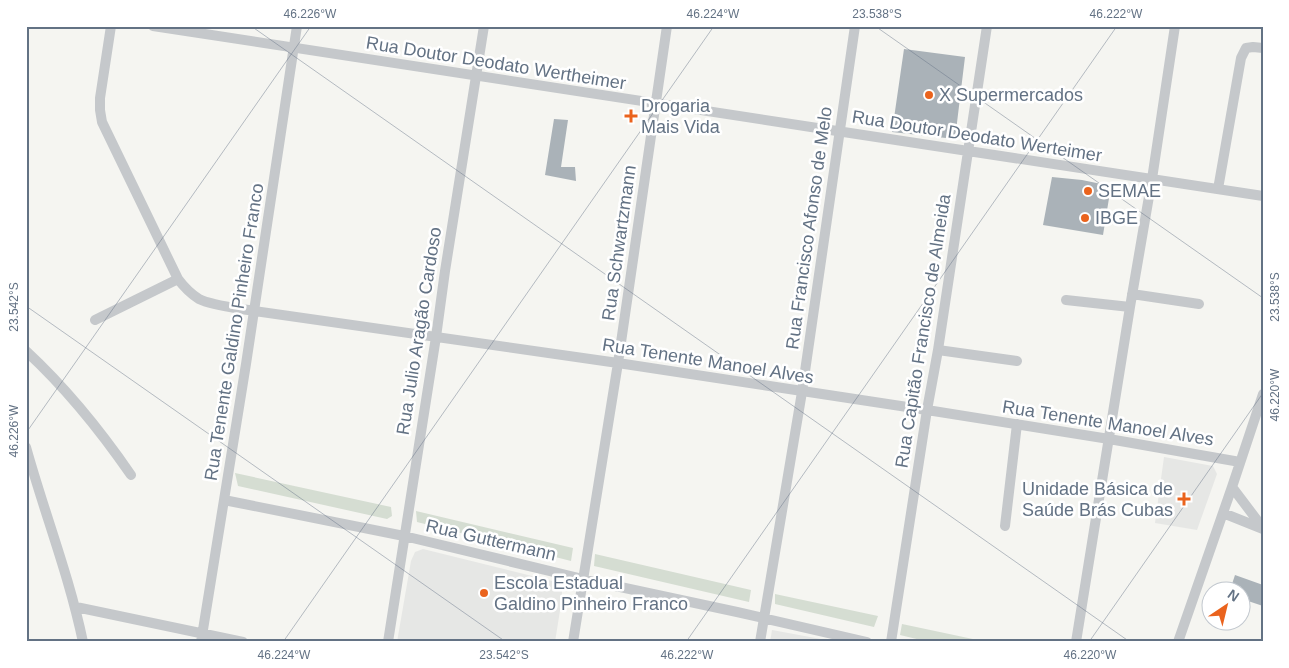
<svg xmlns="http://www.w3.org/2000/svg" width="1289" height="668" viewBox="0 0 1289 668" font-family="Arial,sans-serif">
	<rect width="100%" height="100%" fill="#f5f5f1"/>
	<path fill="#e6e7e5" d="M 1164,457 L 1213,466 L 1217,474 L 1197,530 L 1155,523 Z
		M 423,549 L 556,582 L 562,587 L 562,598 L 555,642 L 397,642 L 411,561 L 415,552 Z
		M 772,630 L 837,642 L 770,642 Z"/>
	<path fill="#d5ddd2" d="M 235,473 L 391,507 L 392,516 L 387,519 L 238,486 Z
		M 416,511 L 573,548 L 571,561 L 417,522 Z
		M 595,554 L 751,590 L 749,602 L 594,566 Z
		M 775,594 L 878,616 L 874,627 L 775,604 Z
		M 902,624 L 987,642 L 929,642 L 900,635 Z"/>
	<path fill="#aab2b8" d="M 904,49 L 965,57 L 955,139 L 892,132 Z
		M 554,119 L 568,120 L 561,167 L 575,167 L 576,181 L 545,175 Z
		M 1052,177 L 1082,180 L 1111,186 L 1103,235 L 1043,225 Z
		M 1235,575 L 1263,585 L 1263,606 L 1242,599 L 1242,590 L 1230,590 Z"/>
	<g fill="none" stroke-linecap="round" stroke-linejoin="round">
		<path stroke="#c5c8cb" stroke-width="10" d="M 111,26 L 100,98 L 100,110 L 102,122 L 178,279 C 184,287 191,294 199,299 C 213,306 238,308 254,311 L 618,363 L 927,410 L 1109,439 L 1240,462
			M 153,26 C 523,84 893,139 1263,196
			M 1218,189 L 1241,58 L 1246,48 L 1253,47 L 1263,48
			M 1132,294 L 1199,304
			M 1066,300 L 1130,307
			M 95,320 L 178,279
			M 938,350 L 1017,361
			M 26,351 C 66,388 100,430 131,475
			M 26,447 C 44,512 69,575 83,642
			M 1232,487 L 1263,528
			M 224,500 L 404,536 L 583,579 L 737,612 L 867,642
			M 1223,513 L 1263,529
			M 1005,526 L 1017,424
			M 76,607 L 243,642
			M 201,642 L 246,364 L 297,26
			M 388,642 L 436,337 L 445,271 L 484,26
			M 573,642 L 618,363 L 667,26
			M 760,642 L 802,392 L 855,26
			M 891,642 L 927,410 L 938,350 L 987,26
			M 1076,642 L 1130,307 L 1152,179 L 1175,26
			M 1178,642 L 1232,487 L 1263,394"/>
	</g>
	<path fill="none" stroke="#637284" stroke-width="1" stroke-opacity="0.45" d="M 251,26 L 1130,642M 875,26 L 1263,298M 26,306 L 506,642M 26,433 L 311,26M 283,642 L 714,26M 686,642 L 1117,26M 1089,642 L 1263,393"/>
	<g fill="#ea631d" stroke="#fff" stroke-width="2">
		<circle cx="929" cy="95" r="5"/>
		<path d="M628.5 108.5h5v5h5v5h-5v5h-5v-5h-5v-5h5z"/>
		<circle cx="1088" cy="191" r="5"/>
		<circle cx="1085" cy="218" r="5"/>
		<path d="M1181.5 491.5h5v5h5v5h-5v5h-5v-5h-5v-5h5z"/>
		<circle cx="484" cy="593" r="5"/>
	</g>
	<g text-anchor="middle" stroke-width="5" stroke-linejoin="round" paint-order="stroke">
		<g font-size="18" fill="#637284" stroke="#fff">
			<text transform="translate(496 63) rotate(9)" y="6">Rua Doutor Deodato Wertheimer</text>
			<text transform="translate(977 136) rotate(9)" y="6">Rua Doutor Deodato Werteimer</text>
			<text transform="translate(809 228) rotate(-82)" y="6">Rua Francisco Afonso de Melo</text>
			<text transform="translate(619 243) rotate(-82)" y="6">Rua Schwartzmann</text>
			<text transform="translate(419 331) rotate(-81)" y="6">Rua Julio Aragão Cardoso</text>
			<text transform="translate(923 331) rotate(-81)" y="6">Rua Capitão Francisco de Almeida</text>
			<text transform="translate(234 332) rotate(-81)" y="6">Rua Tenente Galdino Pinheiro Franco</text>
			<text transform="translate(708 361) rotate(9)" y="6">Rua Tenente Manoel Alves</text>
			<text transform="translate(1108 423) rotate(9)" y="6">Rua Tenente Manoel Alves</text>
			<text transform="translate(491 540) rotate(13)" y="6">Rua Guttermann</text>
		</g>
		<g font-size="18" fill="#637284" stroke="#fff" text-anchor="start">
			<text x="939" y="101">X Supermercados</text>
			<text x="641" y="112">Drogaria<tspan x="641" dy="21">Mais Vida</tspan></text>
			<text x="1098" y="197">SEMAE</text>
			<text x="1095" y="224">IBGE</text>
			<text x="1173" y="495" text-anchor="end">Unidade Básica de<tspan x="1173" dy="21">Saúde Brás Cubas</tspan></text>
			<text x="494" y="589">Escola Estadual<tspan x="494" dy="21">Galdino Pinheiro Franco</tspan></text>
		</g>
	</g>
	<rect width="1289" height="668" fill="none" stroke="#ffffff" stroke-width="55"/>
	<g transform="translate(1226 606) rotate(35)"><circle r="24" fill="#ffffff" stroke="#c1c7ce"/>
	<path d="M0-4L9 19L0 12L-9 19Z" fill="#ea631d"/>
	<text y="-8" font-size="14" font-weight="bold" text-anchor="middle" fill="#637284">N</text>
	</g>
	<rect x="28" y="28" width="1234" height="612" fill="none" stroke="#637284" stroke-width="2"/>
	<g font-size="12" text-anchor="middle" fill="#637284">
		<text x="310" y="18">46.226°W</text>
		<text x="713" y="18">46.224°W</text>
		<text x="877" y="18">23.538°S</text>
		<text x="1116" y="18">46.222°W</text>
		<text transform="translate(1275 297) rotate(-90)" y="4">23.538°S</text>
		<text transform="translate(14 307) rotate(-90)" y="4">23.542°S</text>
		<text transform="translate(1275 395) rotate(-90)" y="4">46.220°W</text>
		<text transform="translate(14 431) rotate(-90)" y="4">46.226°W</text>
		<text x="284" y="659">46.224°W</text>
		<text x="504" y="659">23.542°S</text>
		<text x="687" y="659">46.222°W</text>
		<text x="1090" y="659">46.220°W</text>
	</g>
</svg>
